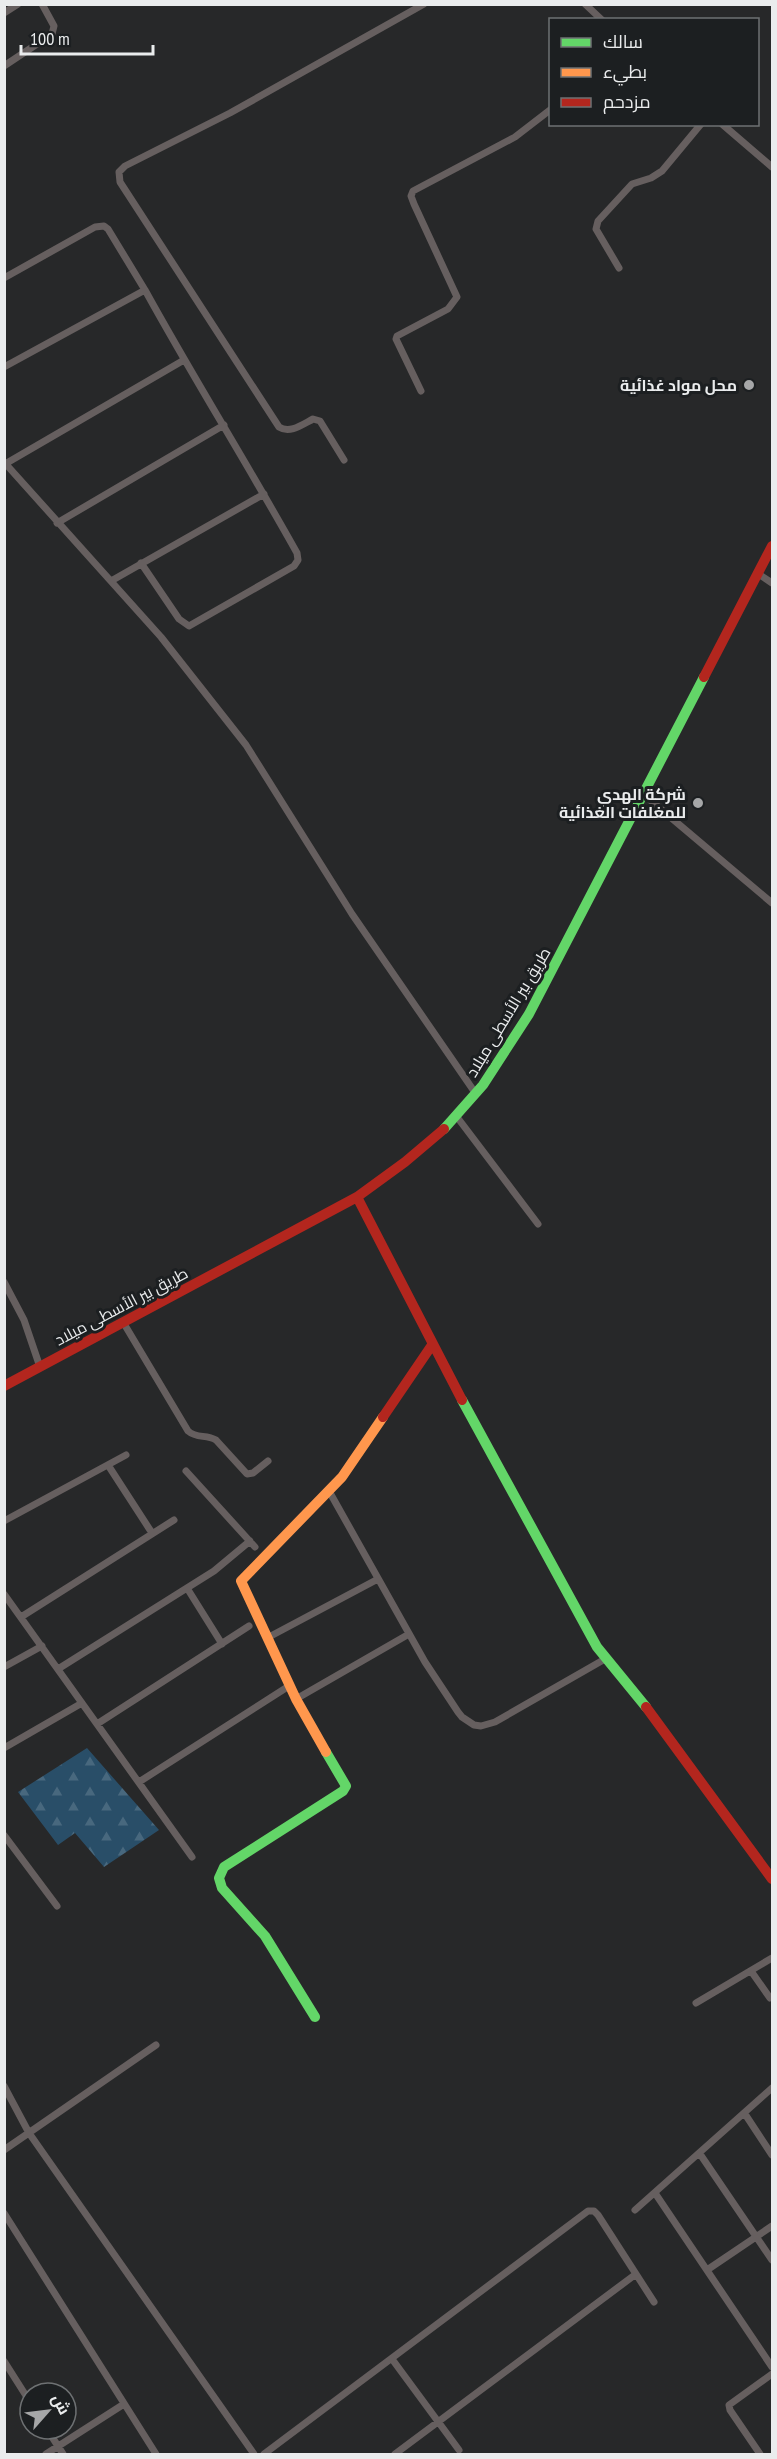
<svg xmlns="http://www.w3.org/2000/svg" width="777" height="2459" viewBox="0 0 777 2459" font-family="'PT Sans Narrow',Cairo,sans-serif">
	<defs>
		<pattern id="forest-firs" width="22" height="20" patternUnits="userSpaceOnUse" patternTransform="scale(1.5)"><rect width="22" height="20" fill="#294e68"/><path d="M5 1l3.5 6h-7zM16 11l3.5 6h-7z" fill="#48687e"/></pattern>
	</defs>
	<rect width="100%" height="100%" fill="#272829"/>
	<path fill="url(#forest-firs)" d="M 87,1748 L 159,1830 L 104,1867 L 75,1833 L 58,1845 L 18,1792 Z"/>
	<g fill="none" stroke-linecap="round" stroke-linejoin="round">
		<path stroke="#665f5f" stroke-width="7" d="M 585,4 L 602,20
			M 4,13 L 18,4
			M 4,66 L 52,34 L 54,26 L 42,4
			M 722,124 L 772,167
			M 619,268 L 596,229 L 598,221 L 632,184 L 651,178 L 662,171 L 701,124
			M 4,278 L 95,227 L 104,226 L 108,229 L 145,290 L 4,367
			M 421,391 L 396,339 L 397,336 L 448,309 L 457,297 L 414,204 L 411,196 L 413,191 L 515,137 L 550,110
			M 344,460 L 320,421 L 313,419 C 303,424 290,434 279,427 L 120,182 L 119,172 L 125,166 L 230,113 L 424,4
			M 4,462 L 161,637 L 246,745 L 352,914 L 476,1094
			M 5,464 L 184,360
			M 57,523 L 224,425
			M 141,563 L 179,619 L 189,626 L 294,566 L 298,560 L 297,553 C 248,465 194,379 145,290
			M 757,573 L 772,583
			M 111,581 L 264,494
			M 643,794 L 772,903
			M 457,1117 L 538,1224
			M 4,1282 L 24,1320 L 40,1367
			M 123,1322 L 188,1431 C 197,1439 206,1434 216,1440 L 247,1474 L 253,1473 L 268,1461
			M 108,1465 L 152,1533
			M 186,1471 L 255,1547
			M 329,1491 L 425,1662 L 458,1712 L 462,1717 L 474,1725 L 481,1726 L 495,1722 L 605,1659
			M 4,1521 L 126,1455
			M 187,1588 L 222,1644
			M 4,1594 L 192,1857
			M 21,1617 L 174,1520
			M 267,1638 L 378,1579
			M 4,1667 L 42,1646
			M 58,1669 L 214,1571 L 250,1541
			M 296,1699 L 409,1634
			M 97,1724 L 249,1626
			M 4,1748 L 82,1703
			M 139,1782 L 289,1686
			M 4,1835 L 57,1906
			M 751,1971 L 770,1998
			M 696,2003 L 772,1958
			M 4,2086 L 29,2133 L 254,2454
			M 745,2114 L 772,2155
			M 4,2150 L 156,2045
			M 700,2154 L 772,2260
			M 655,2193 L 772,2367
			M 635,2210 L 772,2088
			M 4,2213 L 156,2454
			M 707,2270 L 772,2226
			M 392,2359 L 459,2450
			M 4,2361 L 30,2402
			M 47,2429 L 63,2454
			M 46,2454 L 124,2404
			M 264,2454 L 588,2211 L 594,2211 L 598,2215 L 654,2302
			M 395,2454 L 636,2274
			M 760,2454 L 730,2410 L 729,2405 L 772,2374"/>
		<path stroke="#63d668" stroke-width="10" d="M 444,1129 L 483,1085 L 529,1014 L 704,677
			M 462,1400 L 597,1647 L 646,1707
			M 315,2017 L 265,1936 L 222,1888 L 219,1878 L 224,1867 L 343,1791 L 346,1786 L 326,1752"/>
		<path stroke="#ff974d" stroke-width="10" d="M 326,1752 L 296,1699 L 241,1581 L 342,1477 L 383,1417"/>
		<path stroke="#b3261e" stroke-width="10" d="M 704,677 L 772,546
			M 357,1197 L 462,1400
			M 4,1386 L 357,1197 L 405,1162 L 444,1129
			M 383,1417 L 432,1345
			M 646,1707 L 772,1879"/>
	</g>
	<g fill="#a6a7a8" stroke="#1c1f21" stroke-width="2">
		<circle cx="749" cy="385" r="6"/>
		<circle cx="698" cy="803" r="6"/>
	</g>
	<g text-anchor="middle" stroke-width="6" stroke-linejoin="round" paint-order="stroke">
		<g font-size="16" font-weight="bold" fill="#eaeced" stroke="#1c1f21" text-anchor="end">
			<text x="737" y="391">محل مواد غذائية</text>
			<text x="686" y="800">شركة الهدي<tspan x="686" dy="18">للمغلفات الغذائية</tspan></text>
		</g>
		<g font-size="16" fill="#eaeced" stroke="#1c1f21">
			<text transform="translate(508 1012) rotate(-59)" y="6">طريق بير الأسطى ميلاد</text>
			<text transform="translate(121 1306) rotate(-28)" y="6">طريق بير الأسطى ميلاد</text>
		</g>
	</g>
	<rect width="777" height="2459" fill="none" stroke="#eaeced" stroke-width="12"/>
	<rect x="549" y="18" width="210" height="108" fill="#1c1f21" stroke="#6e7173" stroke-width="1.5"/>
	<rect x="561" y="38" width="30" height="9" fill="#63d668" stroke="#6e7173" stroke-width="1.5"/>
	<text x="603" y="48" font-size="18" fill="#eaeced">سالك</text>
	<rect x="561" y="68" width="30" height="9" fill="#ff974d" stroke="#6e7173" stroke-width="1.5"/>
	<text x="603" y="78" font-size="18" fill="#eaeced">بطيء</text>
	<rect x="561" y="98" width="30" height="9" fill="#b3261e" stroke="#6e7173" stroke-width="1.5"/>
	<text x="603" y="108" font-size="18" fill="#eaeced">مزدحم</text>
	<g transform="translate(48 2411) rotate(62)"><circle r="28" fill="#1c1f21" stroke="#6e7173" stroke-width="1.5"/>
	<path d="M0-4.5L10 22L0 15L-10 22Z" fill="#a6a7a8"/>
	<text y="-9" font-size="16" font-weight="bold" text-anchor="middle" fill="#eaeced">ش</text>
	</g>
	<path d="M21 45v9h132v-9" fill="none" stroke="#eaeced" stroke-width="3"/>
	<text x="30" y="45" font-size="18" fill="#eaeced" stroke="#1c1f21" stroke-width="4.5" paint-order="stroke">100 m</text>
</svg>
